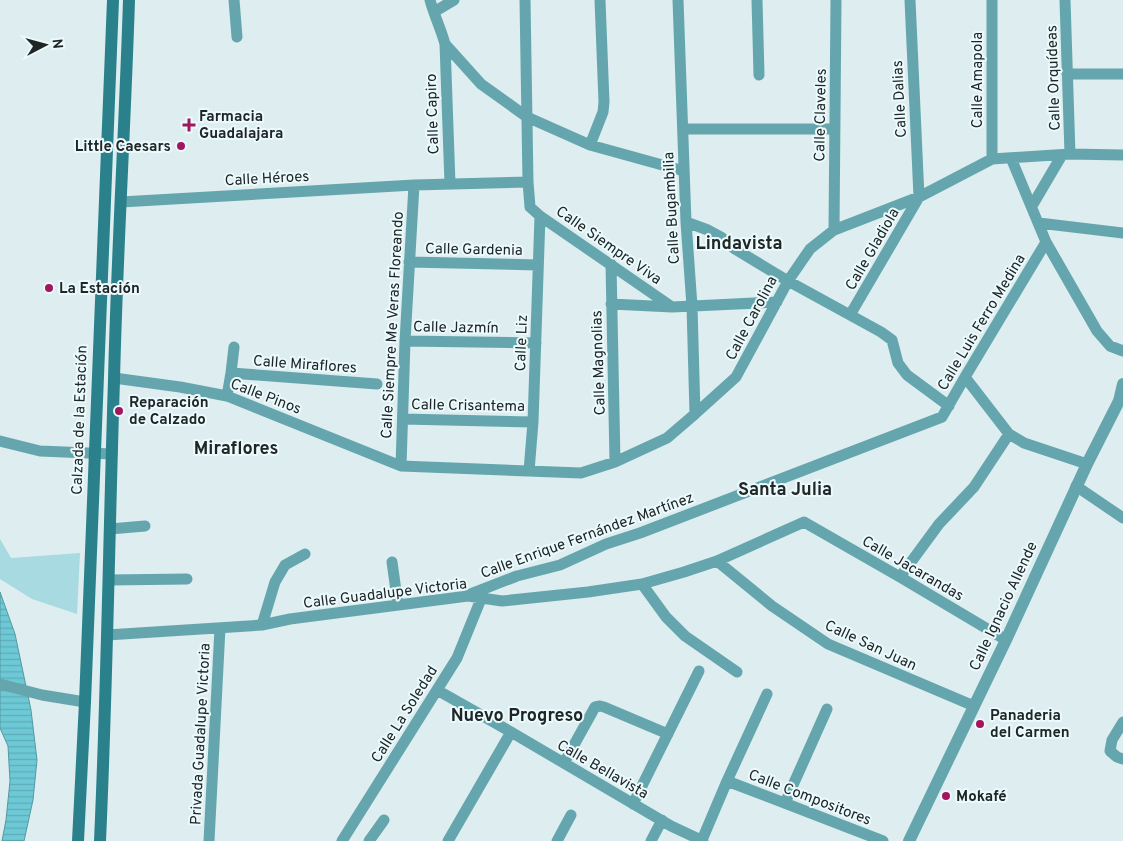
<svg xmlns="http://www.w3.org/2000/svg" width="1123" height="841" viewBox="0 0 1123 841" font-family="Overpass,sans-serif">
	<defs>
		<pattern id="water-rules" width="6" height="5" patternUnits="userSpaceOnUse" patternTransform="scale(1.25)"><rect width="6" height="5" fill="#6dc9d5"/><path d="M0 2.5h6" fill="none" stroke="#5eacb7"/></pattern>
	</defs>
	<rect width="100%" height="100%" fill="#deedef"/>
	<path fill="#a7dae1" d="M 0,539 L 11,558 L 80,553 L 77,614 L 32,599 L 0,579 Z"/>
	<path fill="url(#water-rules)" stroke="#5698a0" d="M 0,592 L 15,634 L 31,710 L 37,760 L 33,800 L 24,841 L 2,841 L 6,820 L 10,781 L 8,746 L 0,728 Z"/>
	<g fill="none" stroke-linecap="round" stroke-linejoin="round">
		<path stroke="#65a6ae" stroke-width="11" d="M 234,0 L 237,37
			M 430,0 C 434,15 441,29 445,44 L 450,184
			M 525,0 L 528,182 L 530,207 L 540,216 L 672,307
			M 678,0 L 686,222 L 692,306 L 695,414
			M 757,0 L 759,75
			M 992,0 L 992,159
			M 1065,0 L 1070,154
			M 434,12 L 454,0
			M 445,44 L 481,84 L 527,117 L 590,145 L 684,171
			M 1067,74 L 1123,74
			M 683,129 L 835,129
			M 590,145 L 603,112 L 604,102 L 600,0
			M 1011,158 L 1046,242 L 1097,331 L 1110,346 L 1123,351
			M 121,202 L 414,185 L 528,182
			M 1032,206 L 1062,155
			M 686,222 L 708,230 L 721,237 L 735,249 L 788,281 L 881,332 L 892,340 L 898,363 L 907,375 L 949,406
			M 1039,223 L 1123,233
			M 834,230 L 836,0
			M 409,262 L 538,265
			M 611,264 L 615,462
			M 611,304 L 672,307 L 777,302
			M 850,315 L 919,197 L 910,0
			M 405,341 L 536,343
			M 231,373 L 377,384
			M 965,377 L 1009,434 L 1024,443 L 1087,464
			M 114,378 L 180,387 L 227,396 L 401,466 L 581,473 L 615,462 L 667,438 L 695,414 L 736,377 L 788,281 L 810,249 L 834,230 L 919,197 L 992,159 L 1070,154 L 1123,155
			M 227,396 L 231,373 L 234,347
			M 403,419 L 533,422
			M 0,441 L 40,451 L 112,454
			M 401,466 L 405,341 L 414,185
			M 529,471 L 533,422 L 540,216
			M 1076,486 L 1123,518
			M 110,529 L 145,526
			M 717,561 L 772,606 L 828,644 L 974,706
			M 392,562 L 398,605
			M 900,577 L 939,524 L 974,487 L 1009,434
			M 109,580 L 187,579
			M 642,584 L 666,617 L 685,636 L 737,672
			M 468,595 L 517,576 L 560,565 L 606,544 L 640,533 L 942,417 L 965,377 L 1046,242
			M 262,625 L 275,582 L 285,565 L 305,554
			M 107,635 L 262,625 L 290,619 L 468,596 L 502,601 L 588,592 L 642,584 L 684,572 L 717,561 L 804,522 L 900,577 L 1006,640
			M 0,684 L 42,695 L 85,702
			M 437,690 L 511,732 L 671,826 L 703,841
			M 1123,722 L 1112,740 L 1110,751 L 1117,757 L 1123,759
			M 564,763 L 595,707 L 600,706 L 604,707 L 668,734
			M 727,781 L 883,841
			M 785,803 L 827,709
			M 633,804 L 699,671
			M 702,840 L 727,781 L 767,694
			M 209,841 L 220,628
			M 342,841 L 457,658 L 481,599
			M 369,841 L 384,820
			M 448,841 L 511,732
			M 557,841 L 571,815
			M 651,841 L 662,820"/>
		<path stroke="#65a6ae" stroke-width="12" d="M 909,841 L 1006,640 L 1087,464 L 1119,401 L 1123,384"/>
		<path stroke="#2b818b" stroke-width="12" d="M 78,841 L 85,702 L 113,0
			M 100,841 C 107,687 109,534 114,380 C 117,253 125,127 129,0"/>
	</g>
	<g fill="#a2165e" stroke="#ebfafc" stroke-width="2">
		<path d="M186.5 117.5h5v5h5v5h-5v5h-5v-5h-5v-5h5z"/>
		<circle cx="181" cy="146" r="5"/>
		<circle cx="49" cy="288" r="5"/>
		<circle cx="119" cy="411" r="5"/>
		<circle cx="980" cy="724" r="5"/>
		<circle cx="946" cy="796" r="5"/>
	</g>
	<g text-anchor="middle" stroke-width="4" stroke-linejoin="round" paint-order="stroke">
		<g font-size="15" fill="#202526" stroke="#ebfafc">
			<text transform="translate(1053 78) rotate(-92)" y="5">Calle Orquídeas</text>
			<text transform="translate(977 80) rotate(-90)" y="5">Calle Amapola</text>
			<text transform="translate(899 99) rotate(-93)" y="5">Calle Dalias</text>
			<text transform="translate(432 114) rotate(-92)" y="5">Calle Capiro</text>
			<text transform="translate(820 115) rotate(-89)" y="5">Calle Claveles</text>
			<text transform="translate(267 178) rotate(-3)" y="5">Calle Héroes</text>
			<text transform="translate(671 208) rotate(-93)" y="5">Calle Bugambilia</text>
			<text transform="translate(609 245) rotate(35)" y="5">Calle Siempre Viva</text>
			<text transform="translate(474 249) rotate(1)" y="5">Calle Gardenia</text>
			<text transform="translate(872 249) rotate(-60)" y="5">Calle Gladiola</text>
			<text transform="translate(751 318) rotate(-62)" y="5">Calle Carolina</text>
			<text transform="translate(981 322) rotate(-59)" y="5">Calle Luis Ferro Medina</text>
			<text transform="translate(392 325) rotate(-87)" y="5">Calle Siempre Me Veras Floreando</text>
			<text transform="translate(456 327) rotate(1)" y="5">Calle Jazmín</text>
			<text transform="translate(521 343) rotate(-88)" y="5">Calle Liz</text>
			<text transform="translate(598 363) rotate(-92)" y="5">Calle Magnolias</text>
			<text transform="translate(305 364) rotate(4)" y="5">Calle Miraflores</text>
			<text transform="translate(266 396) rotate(21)" y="5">Calle Pinos</text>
			<text transform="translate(468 405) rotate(1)" y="5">Calle Crisantema</text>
			<text transform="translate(79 420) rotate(-88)" y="5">Calzada de la Estación</text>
			<text transform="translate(587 535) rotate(-20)" y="5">Calle Enrique Fernández Martínez</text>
			<text transform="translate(913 568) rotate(30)" y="5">Calle Jacarandas</text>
			<text transform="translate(385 593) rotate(-7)" y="5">Calle Guadalupe Victoria</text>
			<text transform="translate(1003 606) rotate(-65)" y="5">Calle Ignacio Allende</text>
			<text transform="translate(871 645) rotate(25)" y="5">Calle San Juan</text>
			<text transform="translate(404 714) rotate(-58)" y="5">Calle La Soledad</text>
			<text transform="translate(200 734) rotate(-87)" y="5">Privada Guadalupe Victoria</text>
			<text transform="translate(603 769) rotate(30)" y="5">Calle Bellavista</text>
			<text transform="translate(810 797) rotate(21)" y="5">Calle Compositores</text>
		</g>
		<g font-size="15" font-weight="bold" fill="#202526" stroke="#ebfafc" text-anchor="start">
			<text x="199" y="121">Farmacia<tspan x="199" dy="17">Guadalajara</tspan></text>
			<text x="171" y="151" text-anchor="end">Little Caesars</text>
			<text x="59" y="293">La Estación</text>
			<text x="129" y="407">Reparación<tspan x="129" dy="17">de Calzado</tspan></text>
			<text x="990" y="720">Panaderia<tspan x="990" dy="17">del Carmen</tspan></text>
			<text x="956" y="801">Mokafé</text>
		</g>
		<g font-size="18" font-weight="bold" fill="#202526" stroke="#ebfafc">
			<text x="739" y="249">Lindavista</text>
			<text x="236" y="454">Miraflores</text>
			<text x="785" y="495">Santa Julia</text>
			<text x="517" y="721">Nuevo Progreso</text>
		</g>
	</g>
	<g transform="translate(45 45) rotate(84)" stroke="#ebfafc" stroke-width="4" paint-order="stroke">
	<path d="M0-4L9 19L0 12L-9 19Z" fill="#202526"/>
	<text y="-8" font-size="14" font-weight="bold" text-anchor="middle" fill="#202526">N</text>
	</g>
</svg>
